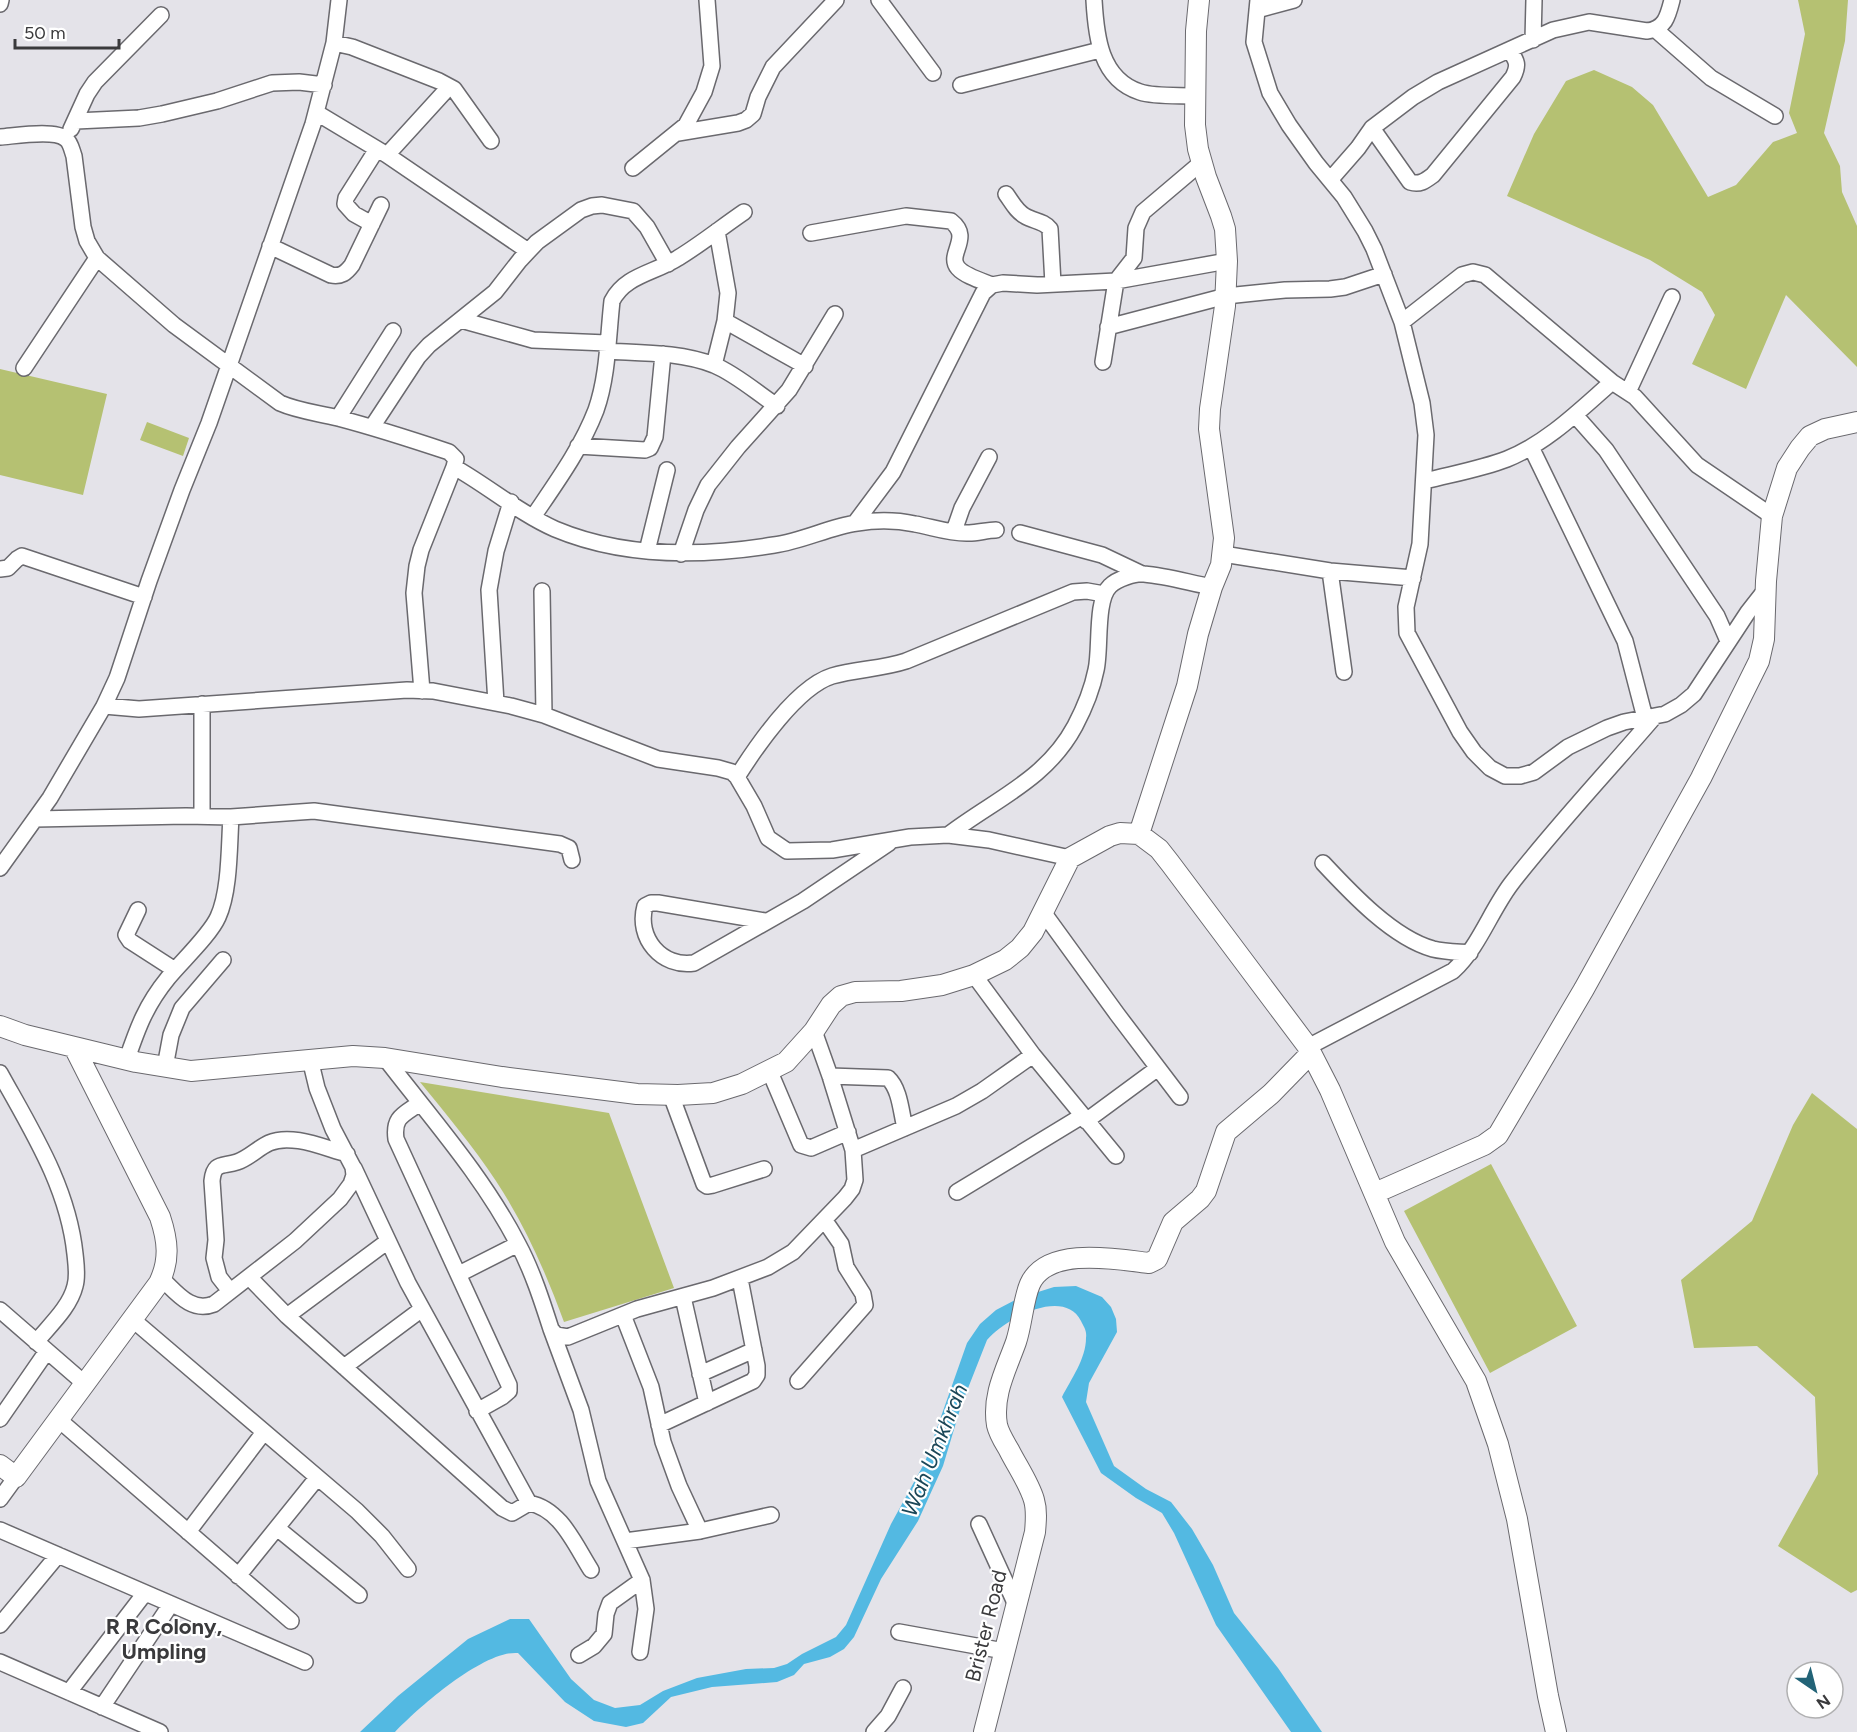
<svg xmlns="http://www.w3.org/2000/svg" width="1857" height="1732" viewBox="0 0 1857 1732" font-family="Figtree,sans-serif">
	<rect width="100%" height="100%" fill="#e4e3e9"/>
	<path fill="#b5c172" d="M 1798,0 L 1848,0 L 1845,41 L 1824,133 L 1840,166 L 1842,192 L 1857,226 L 1857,367 L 1786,295 L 1746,389 L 1692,364 L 1715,315 L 1702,292 L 1650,260 L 1507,196 L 1534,134 L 1566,81 L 1594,70 L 1632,87 L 1653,105 L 1708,197 L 1736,185 L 1773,142 L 1797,133 L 1789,113 L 1805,34 Z
		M 0,369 L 107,394 L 83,495 L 0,475 Z
		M 147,422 L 189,438 L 183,456 L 140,440 Z
		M 420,1082 L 609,1113 L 674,1288 L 564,1322 C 546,1273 525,1225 496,1181 C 473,1146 446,1114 420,1082 Z
		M 1812,1093 L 1857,1129 L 1857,1590 L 1851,1593 L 1778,1546 L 1818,1474 L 1815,1397 L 1757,1346 L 1694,1348 L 1681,1280 L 1752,1221 L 1793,1125 Z
		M 1491,1164 L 1577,1326 L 1490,1373 L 1404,1211 Z"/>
	<path fill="#53b9e2" d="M 1076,1286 L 1102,1297 L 1111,1307 L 1116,1319 L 1117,1332 L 1089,1383 L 1086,1402 L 1114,1466 L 1146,1489 L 1171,1502 L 1192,1529 L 1213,1565 L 1234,1613 L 1278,1668 L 1322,1732 L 1291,1732 L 1216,1625 L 1174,1533 L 1162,1513 L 1136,1498 L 1101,1473 L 1062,1397 C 1071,1379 1086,1359 1086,1338 C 1087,1331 1084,1327 1081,1321 C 1064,1287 1004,1319 987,1340 L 961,1406 L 943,1466 L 918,1521 L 881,1579 L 854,1637 L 844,1649 L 830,1657 L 804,1664 L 794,1675 L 777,1682 L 712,1687 L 671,1697 L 643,1723 L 626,1727 L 594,1721 L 565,1702 L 518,1653 C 484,1650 419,1707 395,1732 L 360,1732 L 398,1696 L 468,1639 L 510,1619 L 529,1619 L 571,1679 L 594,1700 L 615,1708 L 640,1705 L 663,1691 L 697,1678 L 746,1669 L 774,1668 L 787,1664 L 802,1654 L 836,1637 L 846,1625 L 891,1524 L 925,1462 L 967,1343 L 980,1324 L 996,1310 L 1019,1298 L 1054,1287 Z"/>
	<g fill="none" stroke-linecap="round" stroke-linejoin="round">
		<defs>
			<path id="minor" d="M 879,0 L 933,73
				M 1094,0 C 1096,36 1100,79 1140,92 C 1155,97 1180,95 1196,96
				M 1258,0 L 1254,42 L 1270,93 L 1289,125 L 1316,163 L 1344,197 L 1365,231 L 1374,249 L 1402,322 L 1422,403 L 1426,435 L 1420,544 L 1406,607 L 1407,633 L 1460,732 L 1474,752 L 1490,768 L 1505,776 L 1520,776 L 1534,772 L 1568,747 L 1607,728 L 1624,722 L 1665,714 L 1681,705 L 1694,694 L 1748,612 L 1766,589
				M 0,4 L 1,0
				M 1257,10 L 1294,0
				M 1656,30 L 1711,78 L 1775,116
				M 1533,40 L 1534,0
				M 334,43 L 352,47 L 439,81 L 454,89 L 491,141
				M 961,85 L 1100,50
				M 317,113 L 387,155 L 528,251
				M 76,121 L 139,118 L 162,114 L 217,101 L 272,83 L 299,82 L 324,85
				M 1372,128 L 1410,182 C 1420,185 1425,181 1433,175 L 1513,77 C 1519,65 1517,61 1510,51
				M 71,129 L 87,94 L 95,82 L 161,15
				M 678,133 L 738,123 L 746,120 L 753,114 L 758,97 L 773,67 L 836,0
				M 0,137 C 15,136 55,129 66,139 C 71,143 72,151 74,156 L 83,227 L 87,241 L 97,258 L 174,325 L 280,403 C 298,411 318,413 338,418 C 376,428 413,440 449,452 L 456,459 L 454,467 C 488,486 519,513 555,529 C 624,558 701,557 774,545 C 803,541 829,527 857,523 C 876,520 896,520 915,524 C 932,527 951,534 969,533 C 978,533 987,530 996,530
				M 387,155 L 449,87
				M 633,168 L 686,125 L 704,92 L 712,66 L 707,0
				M 1330,180 L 1358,148 L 1372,128 L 1413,97 L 1438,82 L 1553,30 L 1589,22 L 1647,31 C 1665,29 1668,16 1672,0
				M 1006,194 C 1012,202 1016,211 1025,216 C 1033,221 1044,221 1050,229 L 1053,284
				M 372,224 L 354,214 L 345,204 L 346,198 L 377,149
				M 811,233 L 906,216 L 951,221 C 973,238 946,254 958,268 C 965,276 982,281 992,285
				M 270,246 L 331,275 C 341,277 346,273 352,265 L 381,205
				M 461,320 L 533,340 L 607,343
				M 725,321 L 805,366
				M 1402,322 L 1462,275 L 1473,272 L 1485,275 L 1612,382 L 1635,397 L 1697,465 L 1772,516
				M 1108,327 L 1226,296 L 1285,290 L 1330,289 L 1345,287 L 1384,274
				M 607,351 C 642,353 680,352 714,365 C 736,374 757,393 777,406
				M 1103,362 L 1116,281 L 1134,258 L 1136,228 L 1143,212 L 1202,162
				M 714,365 L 725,321 L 728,293 L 717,231
				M 24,368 L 97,258
				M 1628,392 L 1672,297
				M 1575,415 L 1606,450 L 1717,616 L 1728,641
				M 338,418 L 393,331
				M 372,427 L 418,357 L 429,345 L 495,292 L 520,260 L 537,242 L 581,210 L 592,206 L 602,205 L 633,211 L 647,227 L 668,264
				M 578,446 L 645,450 L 650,448 L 655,437 L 663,354
				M 1531,447 L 1625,641 L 1645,718
				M 1425,481 C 1452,474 1481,469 1507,459 C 1547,443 1580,410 1612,382
				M 533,517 C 556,483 581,449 596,410 C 608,376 608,336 612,301 C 625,275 655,273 678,258 C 701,244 722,227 744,212
				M 855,523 L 893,472 L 983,293 L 992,285 L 1003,283 L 1037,285 L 1116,281 L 1227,261
				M 954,531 L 962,508 L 989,457
				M 1020,533 L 1102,555 L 1142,574
				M 647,551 L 667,470
				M 681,554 L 696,510 L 708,485 L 738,447 L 789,390 L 835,314
				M 1223,554 L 1330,571 L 1413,578
				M 0,569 L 8,568 L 17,559 L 22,556 L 144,597
				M 1330,571 L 1344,672
				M 542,591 L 544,715
				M 422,691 L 414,593 L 417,566 L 421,550 L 454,467
				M 496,703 L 489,590 L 496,551 L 511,502
				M 202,704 L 202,816
				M 104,706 L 139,709 L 407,690 L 433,691 L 511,706 L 544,715 L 658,759 L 718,768 L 732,772 L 737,777 L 754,806 L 768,838 L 787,851 L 832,850 L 910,837 L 948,835 L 989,840 L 1070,858
				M 737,777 C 756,747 797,687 832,676 C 856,669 882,669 906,661 L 1073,592 L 1087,591 L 1104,594
				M 35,819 L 186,816 L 231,817 L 314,811 L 560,844 L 569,848 L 572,860
				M 948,835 C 995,799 1046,780 1075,726 C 1084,709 1092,690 1096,670 C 1101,650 1095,600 1110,586 C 1117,579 1135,573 1144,574 C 1167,576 1190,583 1212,587
				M 1323,863 C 1351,893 1393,938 1433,949 C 1445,952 1458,952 1470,953
				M 0,868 L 50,798 L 104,706 L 117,678 L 149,581 L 182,490 L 209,423 L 313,124 L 334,43 L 339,0
				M 138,910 L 126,935 L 130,941 L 175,970
				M 1043,912 L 1117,1014 L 1180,1097
				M 765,921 L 658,903 L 651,903 L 645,906 C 636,938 662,968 694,963 L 803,901 L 889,843
				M 974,975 L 1033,1055 L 1116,1156
				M 1308,1047 L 1453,971 C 1479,947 1490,912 1511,884 C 1556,826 1607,772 1655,716
				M 385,1058 C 431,1118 483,1176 518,1244 C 532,1270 542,1301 551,1329 L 556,1335 L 568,1337 L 637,1309 L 713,1288 L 768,1267 L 793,1252 L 845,1198 L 852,1189 L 855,1180 L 853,1150 L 830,1076 L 814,1031
				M 127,1059 C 138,1027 146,1005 168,978 C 182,961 210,935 218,917 C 230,891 229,846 231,817
				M 165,1067 L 171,1035 L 182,1008 L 223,960
				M 770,1072 L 801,1145 L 811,1148 L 848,1132
				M 0,1073 C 32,1131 68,1187 75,1254 C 76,1264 78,1276 75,1286 C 70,1307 50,1325 36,1342
				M 830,1076 L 888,1078 C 900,1089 901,1112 905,1128
				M 671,1095 L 704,1184 L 707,1186 L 713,1185 L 764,1169
				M 420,1103 C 403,1115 393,1117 396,1139 L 509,1385 L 509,1391 L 502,1397 L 477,1411
				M 1086,1121 L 1158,1068
				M 853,1150 L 956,1106 L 982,1091 L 1033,1055
				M 354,1168 L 408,1283 L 529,1503
				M 957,1192 L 1082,1116
				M 459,1274 L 518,1244
				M 249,1277 L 287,1316 L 502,1508 L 512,1513 L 529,1503 C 561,1509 575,1545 591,1570
				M 161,1278 C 177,1293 191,1313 214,1304 L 295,1241 L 340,1199 L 351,1184 L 354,1175 L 353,1167 L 333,1129 L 317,1088 L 310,1059
				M 230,1291 L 219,1277 L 214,1258 L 216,1240 L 212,1181 C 214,1161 223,1167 237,1162 C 249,1158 258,1148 269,1143 C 292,1133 324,1148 347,1154
				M 683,1297 L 707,1403
				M 0,1310 L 84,1383
				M 623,1315 L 651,1387 L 663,1442 L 679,1486 L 700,1531
				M 287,1316 L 388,1241
				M 132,1319 L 357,1511 L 382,1536 L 408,1569
				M 551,1329 L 581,1410 L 598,1481 L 642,1580 L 646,1609 L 640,1652
				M 344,1367 L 422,1309
				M 700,1374 L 754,1350
				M 798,1381 L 865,1305 L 863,1294 L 846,1267 L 841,1244 L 825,1221
				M 0,1419 L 47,1351
				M 58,1419 L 291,1621
				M 659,1425 L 753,1381 L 757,1375 L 757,1366 L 740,1279
				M 0,1499 L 16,1477
				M 979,1524 L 1016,1605
				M 277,1528 L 359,1595
				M 0,1530 L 305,1662
				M 188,1532 L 264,1432
				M 625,1541 L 700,1531 L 771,1515
				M 238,1576 L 317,1478
				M 0,1625 L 58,1555
				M 899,1632 L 1004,1651
				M 579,1655 L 594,1646 L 604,1634 L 606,1614 L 610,1603 L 642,1580
				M 0,1662 L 160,1732
				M 69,1692 L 145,1593
				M 102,1707 L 171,1604
				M 874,1732 L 888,1716 L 903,1688"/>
			<path id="tertiary" d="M 1139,834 L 1187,686 L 1198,634 L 1212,587 L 1221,565 L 1224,538 L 1209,429 L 1210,409 L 1225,306 L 1227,261 L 1225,229 L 1221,216 L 1206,177 L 1198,149 L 1195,125 L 1196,31 L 1199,0
				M 0,1026 L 25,1035 L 136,1062 L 191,1071 L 353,1056 L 385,1058 L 502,1077 L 637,1094 L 678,1095 L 713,1093 L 742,1084 L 786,1062 L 814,1031 L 831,1005 L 841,996 L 855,992 L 901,991 L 942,985 L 974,975 L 1005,960 L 1020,948 L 1033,932 L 1070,858 L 1110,836 L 1120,833 L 1139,834 L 1159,849 L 1170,863 L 1308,1047 L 1330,1090 L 1395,1242 L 1476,1381 L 1498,1444 L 1517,1519 L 1548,1696 L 1556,1732
				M 1375,1193 L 1484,1145 L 1498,1135 L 1584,989 L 1701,778 L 1759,661 L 1764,639 L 1766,581 L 1772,516 L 1787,468 L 1800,448 L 1810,436 L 1825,429 L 1857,422
				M 0,1465 L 16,1477 L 159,1283 C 170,1260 168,1241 160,1217 L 74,1047
				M 984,1732 L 1035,1532 C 1036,1521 1037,1510 1034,1500 C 1029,1483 1017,1466 1009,1450 C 1005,1443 999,1434 997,1425 C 992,1395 1006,1370 1016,1342 C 1022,1324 1023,1300 1030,1284 C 1047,1246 1116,1259 1149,1263 L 1157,1259 L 1173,1222 L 1200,1199 L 1206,1191 L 1226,1132 L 1271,1094 L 1311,1053"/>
		</defs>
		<use href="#minor" stroke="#6a696e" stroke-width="18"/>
		<use href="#tertiary" stroke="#6a696e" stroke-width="22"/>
		<use href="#minor" stroke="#fff" stroke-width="15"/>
		<use href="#tertiary" stroke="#fff" stroke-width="20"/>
	</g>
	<g text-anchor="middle" stroke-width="4.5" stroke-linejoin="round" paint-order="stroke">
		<g font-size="21" fill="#3a3a3c" stroke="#fff">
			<text transform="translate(986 1626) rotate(-76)" y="7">Brister Road</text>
		</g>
		<g font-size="22" font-style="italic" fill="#1b4758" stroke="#fff">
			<text transform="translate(934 1450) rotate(-68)" y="8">Wah Umkhrah</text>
		</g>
		<g font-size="22" font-weight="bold" fill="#3a3a3c" stroke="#fff">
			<text x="164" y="1634">R R Colony,<tspan x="164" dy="25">Umpling</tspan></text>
		</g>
	</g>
	<g transform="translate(1815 1690) rotate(145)"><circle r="28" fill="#ffffff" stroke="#b0b0b1" stroke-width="1.5"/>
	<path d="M0-4.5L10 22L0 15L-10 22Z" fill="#226377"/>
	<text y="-9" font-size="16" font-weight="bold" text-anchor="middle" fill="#3a3a3c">N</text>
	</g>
	<path d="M15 39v9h104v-9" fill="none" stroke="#3a3a3c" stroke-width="3"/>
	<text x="24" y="39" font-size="18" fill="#3a3a3c" stroke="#ffffff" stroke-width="4.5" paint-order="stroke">50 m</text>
</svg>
